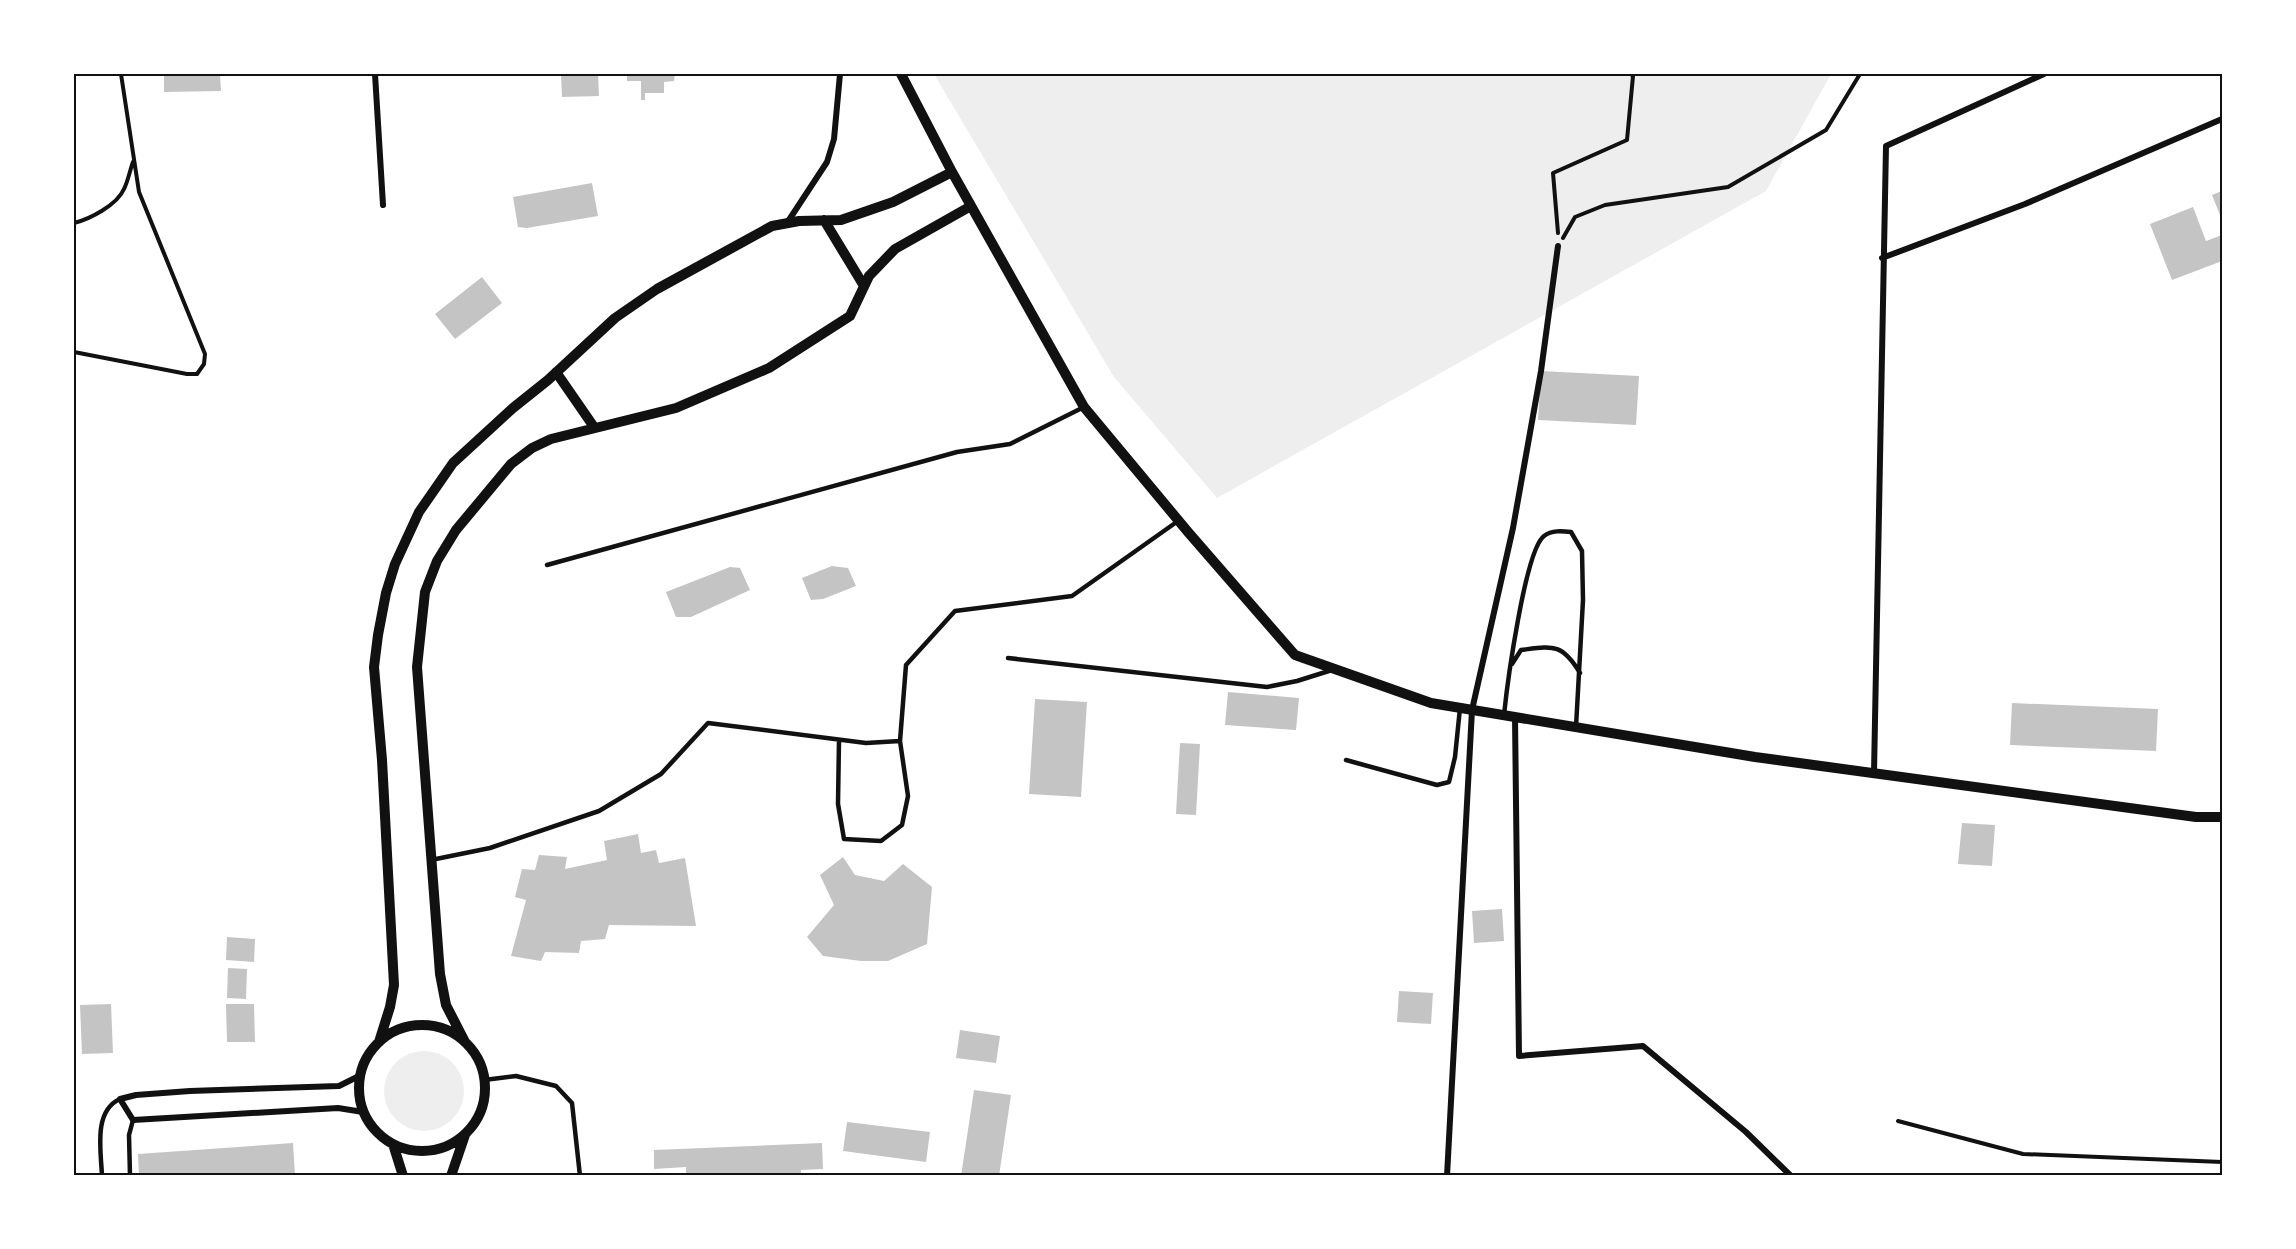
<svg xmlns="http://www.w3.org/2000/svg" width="2296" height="1249" viewBox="0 0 2296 1249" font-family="'Varela Round',sans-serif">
	<rect width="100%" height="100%" fill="#fff"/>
	<path fill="#eee" d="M 934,74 L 1831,74 L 1766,191 L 1217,498 L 1114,377 Z
		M384 1091a40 40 0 1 1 80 0a40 40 0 1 1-80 0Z"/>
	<path fill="#c4c4c4" d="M 164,74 L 220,74 L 221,91 L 164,92 Z
		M 561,74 L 598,74 L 599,96 L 562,97 Z
		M 627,74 L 675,74 L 674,81 L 664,82 L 664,93 L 645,93 L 645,100 L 641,100 L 641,81 L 627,81 Z
		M 592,183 L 598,216 L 527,228 L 518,227 L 513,197 Z
		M 2222,191 L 2222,220 L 2212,195 Z
		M 2193,207 L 2206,241 L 2222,235 L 2222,261 L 2172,280 L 2150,224 Z
		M 482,277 L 502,303 L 455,339 L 435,314 Z
		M 1541,371 L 1639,376 L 1636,425 L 1538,420 Z
		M 832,566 L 848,568 L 856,586 L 823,599 L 811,600 L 802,578 Z
		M 730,567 L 740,568 L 750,590 L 691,617 L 676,617 L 666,592 Z
		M 1228,692 L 1299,698 L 1296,730 L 1225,725 Z
		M 1035,699 L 1087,702 L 1081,797 L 1029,794 Z
		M 2012,703 L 2158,709 L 2156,751 L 2010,745 Z
		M 1180,743 L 1200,744 L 1196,815 L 1176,814 Z
		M 1962,823 L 1995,825 L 1992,866 L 1958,864 Z
		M 638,834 L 641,853 L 656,850 L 659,863 L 685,858 L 696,926 L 609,925 L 605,939 L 581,941 L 579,953 L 545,952 L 541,961 L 511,956 L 526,900 L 515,897 L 522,869 L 535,870 L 539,855 L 567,857 L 565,869 L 607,860 L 604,841 Z
		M 843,857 L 855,875 L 884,881 L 903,864 L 932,887 L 927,944 L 888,961 L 861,961 L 823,956 L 807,937 L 834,905 L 820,875 Z
		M 1502,909 L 1504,941 L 1474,943 L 1472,911 Z
		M 227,937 L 255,939 L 254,962 L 226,960 Z
		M 228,968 L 247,969 L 246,999 L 227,998 Z
		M 1399,991 L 1433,993 L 1431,1024 L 1397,1022 Z
		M 111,1004 L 113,1053 L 82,1054 L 80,1005 Z
		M 226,1004 L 254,1004 L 255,1042 L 227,1042 Z
		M 960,1030 L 1000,1036 L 996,1063 L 956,1058 Z
		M 974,1090 L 1011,1095 L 999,1176 L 961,1176 Z
		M 847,1122 L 930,1132 L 926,1162 L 843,1151 Z
		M 293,1143 L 295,1176 L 139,1176 L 138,1154 Z
		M 822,1143 L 823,1169 L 801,1170 L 801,1176 L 686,1176 L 686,1167 L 654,1169 L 654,1150 Z"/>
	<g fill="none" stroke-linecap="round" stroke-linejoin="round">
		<path stroke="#111" stroke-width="4" d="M 74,223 C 90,219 117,205 124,189 C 128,181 130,170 133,162
			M 1558,233 L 1553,173 L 1627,140 L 1633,76 L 1631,74
			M 1563,238 L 1575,217 L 1605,205 L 1728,187 L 1826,130 L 1860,74
			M 74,352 L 187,374 L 197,374 L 204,364 L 205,354 L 139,192 L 121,74
			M 1898,1121 L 2023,1154 L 2222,1162"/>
		<path stroke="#111" stroke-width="4.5" d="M 547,565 L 957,452 L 1010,444 L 1084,407
			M 1008,658 L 1267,687 L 1297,681 L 1332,670
			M 1512,664 L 1521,650 C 1553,646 1562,643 1580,673
			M 1504,715 C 1507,686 1525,550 1544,536 C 1552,530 1562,531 1571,532 L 1582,551 L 1583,600 L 1576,727
			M 839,740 L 838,804 L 844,839 L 881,841 L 902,825 L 908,796 L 900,741
			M 1346,760 L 1437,785 L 1449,782 L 1455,757 L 1460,708
			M 431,860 L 490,848 L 599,811 L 661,774 L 708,723 L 866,743 L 900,741 L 906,665 L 955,611 L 1072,596 L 1178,521
			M 484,1080 L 516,1076 L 556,1086 L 572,1103 L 580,1176
			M 102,1176 C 101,1151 93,1111 120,1099
			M 130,1176 L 129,1135 L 133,1120"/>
		<path stroke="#111" stroke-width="6" d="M 375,74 L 383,205
			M 787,223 L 827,162 L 834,139 L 840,74
			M 1882,258 L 2025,204 L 2222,119
			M 1515,717 L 1519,1056 L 1643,1046 L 1746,1132 L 1791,1176
			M 1874,773 L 1886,146 L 2044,74
			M 361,1075 L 339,1086 L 190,1091 L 136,1095 L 120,1099 L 133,1120 L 338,1108 L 363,1112
			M 1447,1176 L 1472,710 L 1513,528 L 1541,371 L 1558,246"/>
		<path stroke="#111" stroke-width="10" d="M 901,74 L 952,172 L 1084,407 L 1188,532 L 1295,655 L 1431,703 L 1755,757 L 2196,817 L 2222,817
			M 824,220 L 864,286
			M 556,372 L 594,427
			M359 1088a63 63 0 1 1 126 0a63 63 0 1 1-126 0Z
			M 464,1040 L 446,1005 L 440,974 L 417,667 L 425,592 L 437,561 L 456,530 L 511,464 L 532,448 L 551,439 L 676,408 L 769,368 L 850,316 L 869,276 L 895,249 L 971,206
			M 379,1042 L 390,1007 L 394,985 L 382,760 L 374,667 L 378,635 L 386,593 L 395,564 L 419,512 L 453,463 L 513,408 L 548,380 L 615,318 L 657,289 L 772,226 L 799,221 L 841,220 L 893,202 L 952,172
			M 393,1144 L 403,1176
			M 451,1176 L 465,1135"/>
	</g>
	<rect width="2296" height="1249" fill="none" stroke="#ffffff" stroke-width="150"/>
	<rect x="75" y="75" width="2146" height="1099" fill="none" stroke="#111" stroke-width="2"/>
</svg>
